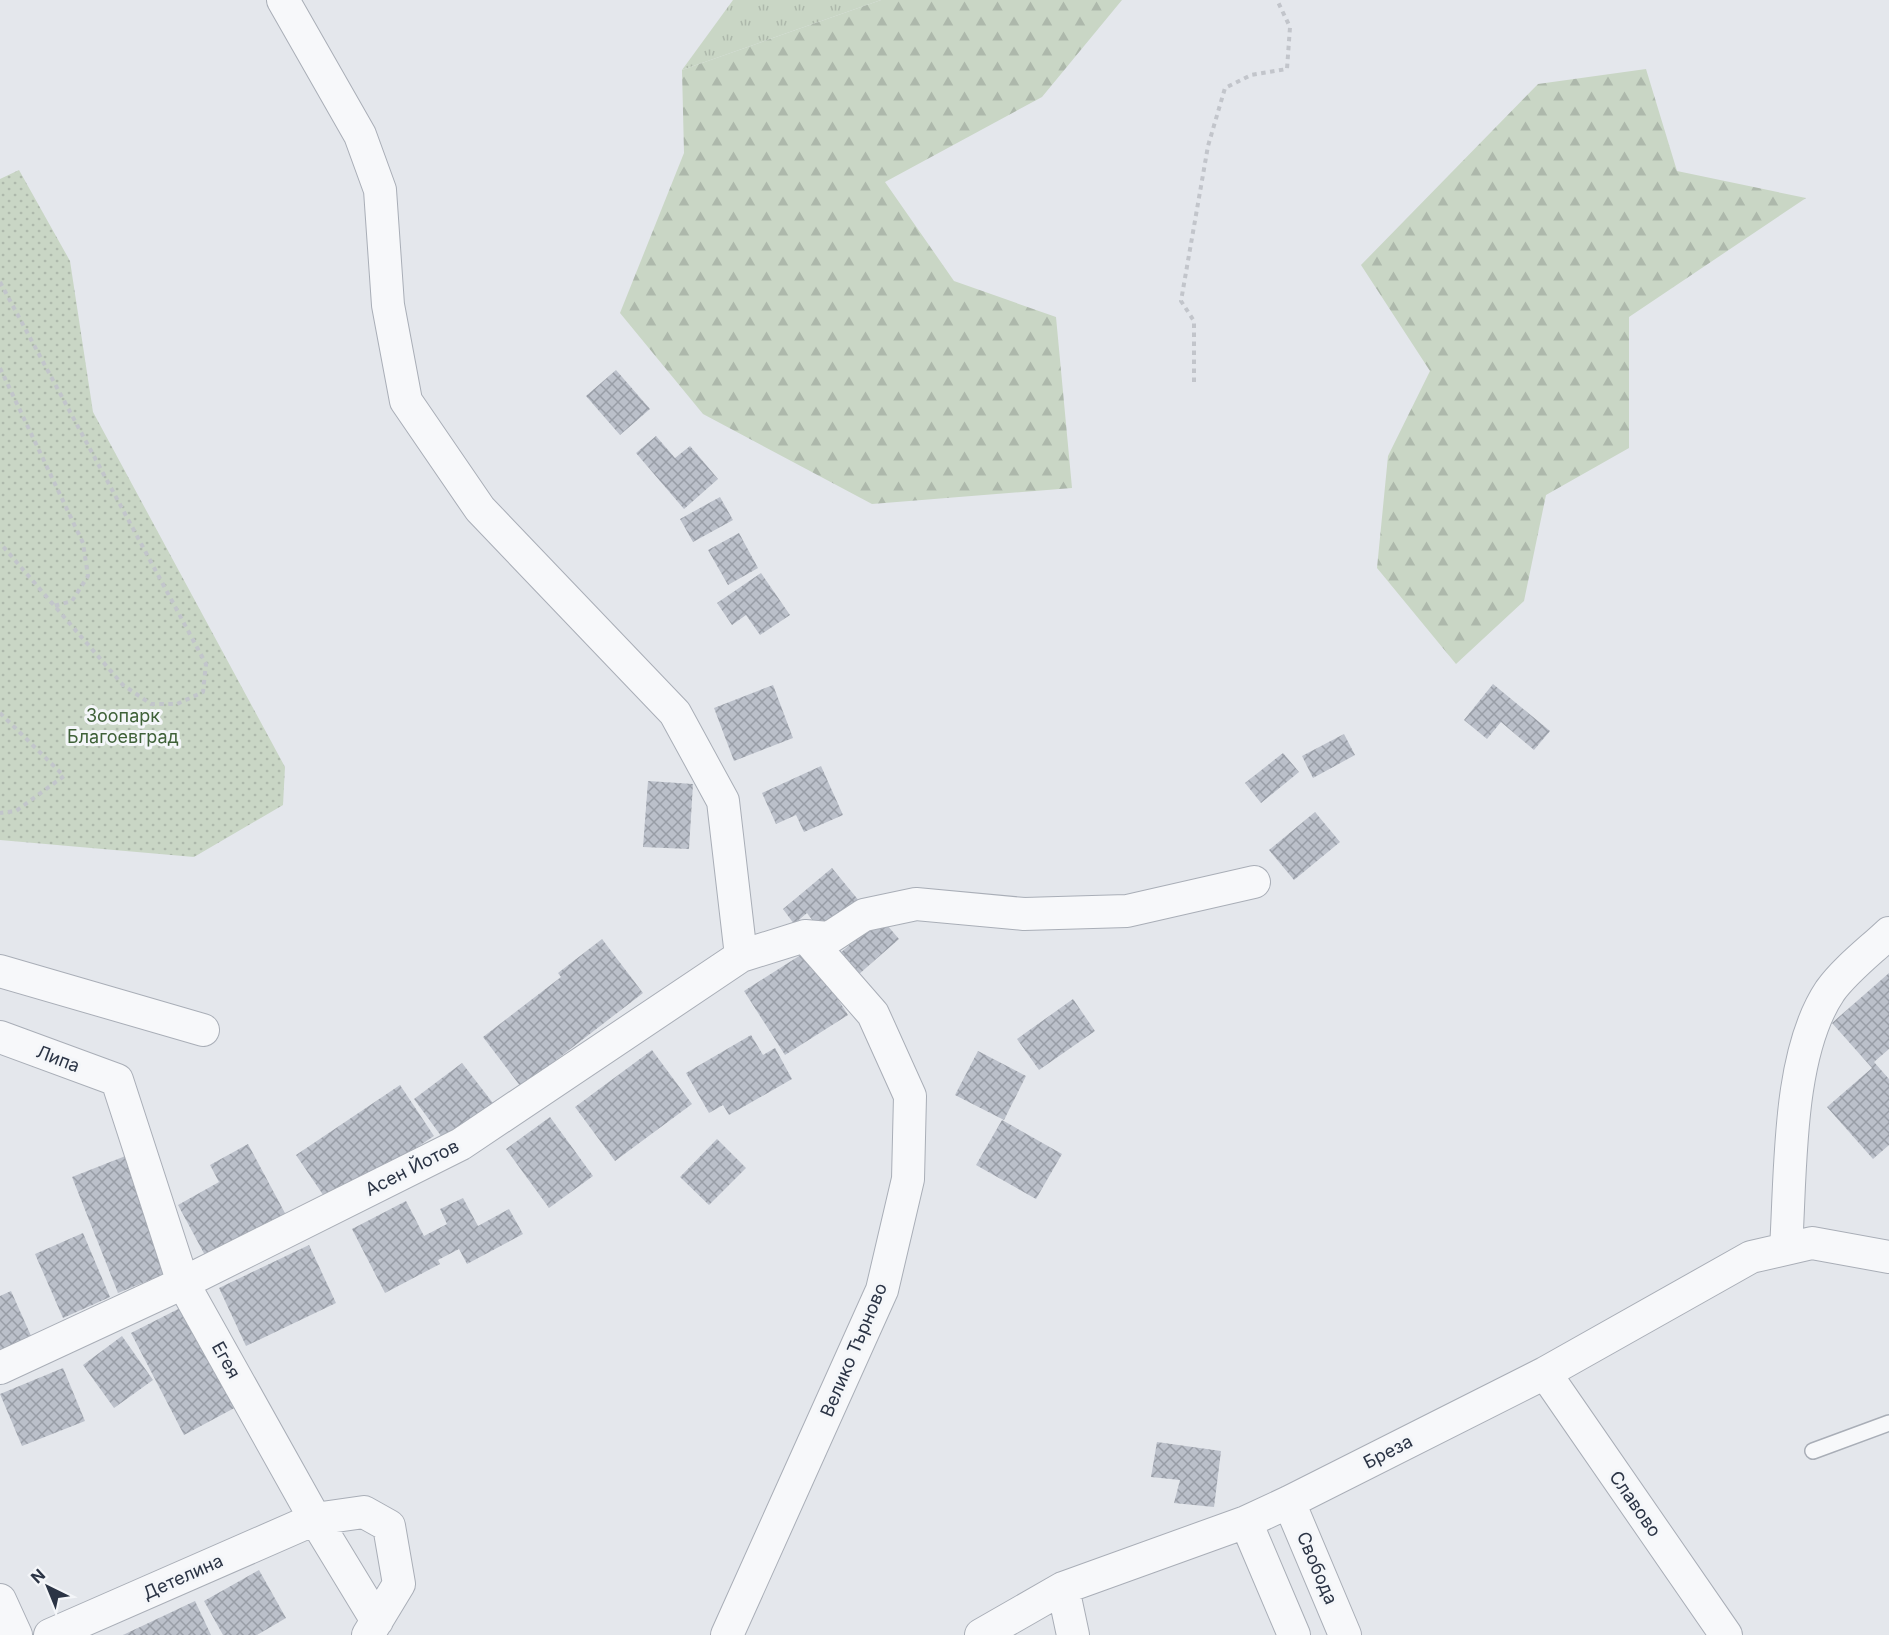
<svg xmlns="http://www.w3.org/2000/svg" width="1889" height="1635" viewBox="0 0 1889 1635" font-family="Inter,sans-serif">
	<defs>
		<pattern id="grass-tufts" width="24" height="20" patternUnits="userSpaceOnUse" patternTransform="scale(1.5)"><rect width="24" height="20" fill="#c9d6c5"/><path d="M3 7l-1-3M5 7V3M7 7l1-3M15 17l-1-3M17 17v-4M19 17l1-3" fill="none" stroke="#adb8ab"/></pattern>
		<pattern id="forest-firs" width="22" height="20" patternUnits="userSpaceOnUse" patternTransform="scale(1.5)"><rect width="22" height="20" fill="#c9d6c5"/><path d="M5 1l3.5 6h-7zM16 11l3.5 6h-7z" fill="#adb8ab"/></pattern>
		<pattern id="park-dots" width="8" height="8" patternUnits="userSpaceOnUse" patternTransform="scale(1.5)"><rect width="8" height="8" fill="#c9d6c5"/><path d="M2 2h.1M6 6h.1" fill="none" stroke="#adb8ab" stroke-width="1.8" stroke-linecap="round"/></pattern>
		<pattern id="building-cross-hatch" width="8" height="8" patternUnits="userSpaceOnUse" patternTransform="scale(1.5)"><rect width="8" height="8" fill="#bbc0ca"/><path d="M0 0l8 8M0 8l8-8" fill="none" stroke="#989da6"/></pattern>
	</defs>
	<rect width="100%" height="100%" fill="#e4e7ec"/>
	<path fill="url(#grass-tufts)" d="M 733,0 L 881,0 L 682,70 Z"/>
	<path fill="url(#forest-firs)" d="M 881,0 L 1122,0 L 1042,97 L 885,182 L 954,281 L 1056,317 L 1072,488 L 872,504 L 703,414 L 620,313 L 684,153 L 682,70 Z
		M 1646,69 L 1677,171 L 1806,198 L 1629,317 L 1629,448 L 1546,495 L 1524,601 L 1456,664 L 1377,568 L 1388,456 L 1430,371 L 1361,265 L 1538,84 Z"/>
	<path fill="url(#park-dots)" d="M 19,170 L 70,261 L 93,412 L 285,767 L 283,805 L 194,857 L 0,840 L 0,179 Z"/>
	<path fill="url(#building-cross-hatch)" d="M 616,370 L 650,409 L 620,435 L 586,396 Z
		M 656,436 L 675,458 L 690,446 L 718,479 L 684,509 L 636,453 Z
		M 720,497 L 733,520 L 693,542 L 680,519 Z
		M 739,533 L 758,568 L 728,585 L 708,550 Z
		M 761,573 L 790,615 L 760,635 L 746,615 L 732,625 L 717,603 Z
		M 1493,684 L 1550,731 L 1534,750 L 1501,722 L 1487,739 L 1464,720 Z
		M 773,685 L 793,738 L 734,761 L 714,708 Z
		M 1344,734 L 1355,755 L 1313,778 L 1302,756 Z
		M 1283,753 L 1299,772 L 1261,803 L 1245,783 Z
		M 821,766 L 843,815 L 804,832 L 796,815 L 776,824 L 762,793 Z
		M 648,781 L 693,784 L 689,849 L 643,847 Z
		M 1315,812 L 1340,842 L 1294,880 L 1269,850 Z
		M 832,868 L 860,902 L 822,933 L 807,913 L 794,924 L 783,909 Z
		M 881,918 L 899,939 L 858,975 L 839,954 Z
		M 602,939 L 643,993 L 521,1087 L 483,1037 L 561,977 L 558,973 Z
		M 807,951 L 848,1015 L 785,1055 L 744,991 Z
		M 1889,973 L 1889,1049 L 1874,1062 L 1889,1079 L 1889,1145 L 1873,1159 L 1827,1107 L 1872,1068 L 1832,1023 Z
		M 1073,999 L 1095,1031 L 1039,1070 L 1017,1039 Z
		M 751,1035 L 763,1055 L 775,1048 L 792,1079 L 729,1115 L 723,1105 L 709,1113 L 686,1073 Z
		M 652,1050 L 692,1104 L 615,1161 L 575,1107 Z
		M 978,1051 L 1026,1076 L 1004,1120 L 955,1095 Z
		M 462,1063 L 496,1107 L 447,1144 L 414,1099 Z
		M 400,1085 L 434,1136 L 330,1205 L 296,1155 Z
		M 550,1117 L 593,1176 L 549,1208 L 506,1149 Z
		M 1002,1120 L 1062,1154 L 1036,1199 L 976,1165 Z
		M 717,1139 L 746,1168 L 709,1205 L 680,1177 Z
		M 248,1144 L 286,1215 L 207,1259 L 178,1205 L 219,1182 L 210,1165 Z
		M 128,1155 L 174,1270 L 118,1293 L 72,1177 Z
		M 463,1198 L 478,1226 L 509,1209 L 523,1234 L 467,1264 L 459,1249 L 438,1260 L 440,1264 L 385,1293 L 352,1229 L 406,1201 L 424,1236 L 447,1224 L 440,1209 Z
		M 83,1233 L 110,1297 L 63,1318 L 35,1254 Z
		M 309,1245 L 336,1303 L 246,1346 L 219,1288 Z
		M 11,1291 L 32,1338 L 0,1353 L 0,1296 Z
		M 188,1304 L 240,1405 L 184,1435 L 131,1333 Z
		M 122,1336 L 153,1380 L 114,1408 L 83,1365 Z
		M 63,1368 L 85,1421 L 22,1446 L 0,1394 Z
		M 1157,1442 L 1221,1451 L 1214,1507 L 1174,1503 L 1180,1480 L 1151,1477 Z
		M 259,1570 L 286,1618 L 257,1635 L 223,1635 L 204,1601 Z
		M 195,1601 L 211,1635 L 123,1635 Z"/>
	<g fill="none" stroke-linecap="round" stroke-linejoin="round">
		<defs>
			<path id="service" d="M 1813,1451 L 1889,1423"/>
			<path id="minor" d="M 283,0 L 360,135 L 380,190 L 388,305 L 406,401 L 480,509 L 675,713 L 723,801 L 741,956
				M 0,971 L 203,1030
				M 0,1037 L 117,1080 L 183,1283 L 315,1519 L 377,1621
				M 1786,1248 C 1791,1172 1787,1055 1830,991 C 1845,970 1870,951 1889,933
				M 0,1368 L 183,1283 L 461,1144 L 741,956 L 805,936 L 829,938 L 864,915 L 916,904 L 1024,914 L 1127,911 L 1254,882
				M 1545,1373 L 1726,1635
				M 1289,1502 L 1345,1635
				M 1246,1522 L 1294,1635
				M 1063,1588 L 1073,1635
				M 0,1600 L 16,1635
				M 50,1635 L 315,1519 L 364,1512 L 389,1526 L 399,1584 L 368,1635
				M 727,1635 L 882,1290 L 908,1179 L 910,1096 L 873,1014 L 805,936
				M 981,1635 L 1063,1588 L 1246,1522 L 1289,1502 L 1545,1373 L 1751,1257 L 1812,1243 L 1889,1257"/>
		</defs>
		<use href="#service" stroke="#a9aeb7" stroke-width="18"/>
		<use href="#minor" stroke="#a9aeb7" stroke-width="34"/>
		<path stroke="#c2c5cb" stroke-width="4" stroke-dasharray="4.5 4.5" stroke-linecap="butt" d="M 0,282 L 206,664 L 203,692 L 177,704 L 151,704 L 123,685 L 0,543
			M 0,368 L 83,543 L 88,576 L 72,601 L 54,606
			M 1194,382 L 1194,321 L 1181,301 L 1208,146 L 1225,88 L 1251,75 L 1287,69 L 1290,27 L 1277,0
			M 0,713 L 64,776 L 16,811 L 0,813"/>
		<use href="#service" stroke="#f7f8fa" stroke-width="15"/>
		<use href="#minor" stroke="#f7f8fa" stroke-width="32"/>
	</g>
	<g text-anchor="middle" stroke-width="6" stroke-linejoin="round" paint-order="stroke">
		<g font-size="18" fill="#3f6138" stroke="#f4f6f9">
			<text x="123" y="722">Зоопарк<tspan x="123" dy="21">Благоевград</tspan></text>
		</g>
		<g font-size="18" fill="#2b3445" stroke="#f4f6f9">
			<text transform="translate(58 1059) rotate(21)" y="6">Липа</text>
			<text transform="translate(412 1168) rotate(-27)" y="6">Асен Йотов</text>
			<text transform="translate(854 1350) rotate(-67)" y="6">Велико Търново</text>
			<text transform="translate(226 1360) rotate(61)" y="6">Егея</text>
			<text transform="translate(1388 1452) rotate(-27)" y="6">Бреза</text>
			<text transform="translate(1635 1504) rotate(55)" y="6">Славово</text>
			<text transform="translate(1317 1568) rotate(67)" y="6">Свобода</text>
			<text transform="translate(183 1577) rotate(-24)" y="6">Детелина</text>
		</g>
	</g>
	<g transform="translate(48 1587) rotate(317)" stroke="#f4f6f9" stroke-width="4.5" paint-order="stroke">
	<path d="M0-4.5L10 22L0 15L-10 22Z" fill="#2b3445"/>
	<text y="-9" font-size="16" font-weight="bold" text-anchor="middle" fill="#2b3445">N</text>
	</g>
</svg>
